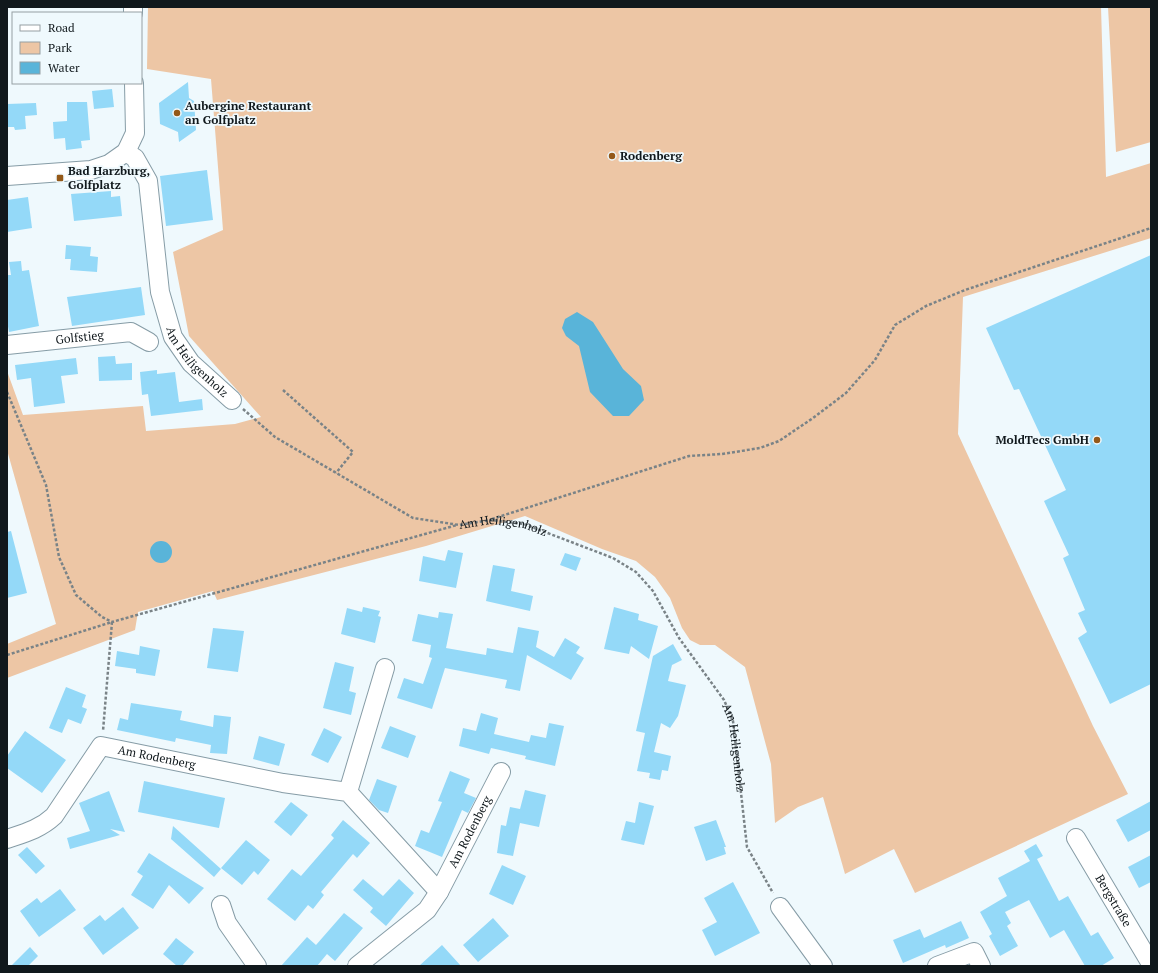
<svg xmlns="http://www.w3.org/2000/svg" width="1158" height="973" viewBox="0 0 1158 973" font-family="'PT Serif',serif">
	<rect width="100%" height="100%" fill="#eff9fd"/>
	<path fill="#edc6a5" d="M 148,7 L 1101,7 L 1106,177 L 1151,163 L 1151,238 L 963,297 L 958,434 L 1093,726 L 1128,794 L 915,893 L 894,849 L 845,874 L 823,797 L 798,807 L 775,823 L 771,764 L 745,667 L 715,645 L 700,645 L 690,640 L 682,628 L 670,598 L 655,577 L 636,561 L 602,549 L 525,516 L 426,546 L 217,600 L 213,591 L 138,612 L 135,630 L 7,678 L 7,644 L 56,624 L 7,450 L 7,371 L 23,415 L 143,406 L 146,431 L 235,424 L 261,417 L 189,336 L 173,252 L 223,230 L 211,79 L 147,69 Z
		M 1108,7 L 1151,7 L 1151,142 L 1116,152 Z"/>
	<path fill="#59b4d9" d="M 577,312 L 593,322 L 623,369 L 641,386 L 644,400 L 629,416 L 613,416 L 590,392 L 579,346 L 566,336 L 562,328 L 565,319 Z
		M150 552a11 11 0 1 1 22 0a11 11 0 1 1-22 0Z"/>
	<path fill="#94d9f8" d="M 188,82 L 189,98 L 194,101 L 196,130 L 179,142 L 178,132 L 160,124 L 159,103 Z
		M 112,89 L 114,107 L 94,109 L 92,91 Z
		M 67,102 L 87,102 L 90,140 L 81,141 L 82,148 L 66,150 L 65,138 L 54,139 L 53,122 L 67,121 Z
		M 36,103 L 37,115 L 25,116 L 26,129 L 15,130 L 14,127 L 7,127 L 7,104 Z
		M 207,170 L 213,220 L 166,226 L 160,176 Z
		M 111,191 L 111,197 L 120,196 L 122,216 L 74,221 L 71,194 Z
		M 28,197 L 32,228 L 7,232 L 7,200 Z
		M 66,245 L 91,247 L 90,256 L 98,257 L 97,272 L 70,270 L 71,259 L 65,259 Z
		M 1151,255 L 1151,684 L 1110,704 L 1078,638 L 1087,632 L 1078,613 L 1085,610 L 1063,558 L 1069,555 L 1044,501 L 1066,490 L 1019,389 L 1014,390 L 986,328 Z
		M 21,261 L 22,271 L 29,270 L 39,326 L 9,332 L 7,321 L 7,275 L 11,275 L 9,262 Z
		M 141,287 L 145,315 L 72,326 L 67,297 Z
		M 115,356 L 116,364 L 132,363 L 132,380 L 99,381 L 98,357 Z
		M 76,358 L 78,374 L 61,376 L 65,403 L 34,407 L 31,378 L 17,380 L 15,365 Z
		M 157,370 L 157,374 L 175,372 L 179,402 L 202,399 L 203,410 L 151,416 L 148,394 L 142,395 L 140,372 Z
		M 11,531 L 27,593 L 7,598 L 7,532 Z
		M 448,550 L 463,553 L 456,588 L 419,581 L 423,556 L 445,561 Z
		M 565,553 L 581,558 L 576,571 L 560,565 Z
		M 493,565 L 515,569 L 511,591 L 533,596 L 530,611 L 486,601 Z
		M 363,607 L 380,611 L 378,616 L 381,617 L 375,643 L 341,634 L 347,608 L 362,612 Z
		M 614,607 L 639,614 L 638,620 L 658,626 L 649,659 L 631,646 L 629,654 L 604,649 Z
		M 439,612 L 453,614 L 446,648 L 486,655 L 487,648 L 513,653 L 518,627 L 539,631 L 536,647 L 554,657 L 565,638 L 580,647 L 576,653 L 584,658 L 571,680 L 527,655 L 520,691 L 505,688 L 507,680 L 445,668 L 432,709 L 397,698 L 404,678 L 423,684 L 432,658 L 429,657 L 431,645 L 412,641 L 418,614 L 438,618 Z
		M 213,628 L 244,631 L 238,672 L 207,668 Z
		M 673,644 L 682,660 L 672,665 L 668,681 L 686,685 L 678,716 L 670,728 L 661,723 L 654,752 L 671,756 L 668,771 L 662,770 L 660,780 L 649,778 L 650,773 L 637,771 L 645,733 L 636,731 L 653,656 Z
		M 140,646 L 160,650 L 155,676 L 136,673 L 136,669 L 115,666 L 117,651 L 139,655 Z
		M 335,662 L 354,667 L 349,691 L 356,693 L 351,715 L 323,708 Z
		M 66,687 L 86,695 L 82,707 L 87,709 L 81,724 L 68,719 L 62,733 L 49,728 Z
		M 131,703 L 182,711 L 180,720 L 213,727 L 214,715 L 231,717 L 227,754 L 210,753 L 211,745 L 176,738 L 175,742 L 117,730 L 120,718 L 128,720 Z
		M 481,713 L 498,718 L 494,734 L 529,742 L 531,735 L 546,738 L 549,723 L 564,726 L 555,766 L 525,759 L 526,756 L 491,748 L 489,754 L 459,746 L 463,728 L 476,731 Z
		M 390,726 L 416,736 L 408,758 L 381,748 Z
		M 324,728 L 342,737 L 328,763 L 311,755 Z
		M 25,731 L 66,760 L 42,793 L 7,768 L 7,756 Z
		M 259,736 L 285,744 L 279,766 L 253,759 Z
		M 450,771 L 470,779 L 464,793 L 476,798 L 468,813 L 462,810 L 442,857 L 415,846 L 421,830 L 429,833 L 442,802 L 438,801 Z
		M 377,779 L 397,786 L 388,813 L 379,810 L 369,800 Z
		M 144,781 L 225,798 L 219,828 L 138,812 Z
		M 525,790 L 546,795 L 539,827 L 520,823 L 513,856 L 497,853 L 501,825 L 506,826 L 510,807 L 520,809 Z
		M 109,791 L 125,832 L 110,829 L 120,835 L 70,849 L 67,838 L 90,831 L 79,803 Z
		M 1151,801 L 1151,830 L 1128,842 L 1116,820 Z
		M 291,802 L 308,815 L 291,836 L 274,822 Z
		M 639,802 L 654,806 L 644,845 L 621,840 L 626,821 L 635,823 Z
		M 343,820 L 370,843 L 357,858 L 353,854 L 321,892 L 324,895 L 313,909 L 308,905 L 295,921 L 267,899 L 292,869 L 301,876 L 334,838 L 331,835 Z
		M 716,820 L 726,847 L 724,847 L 726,854 L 706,861 L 694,827 Z
		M 173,826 L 221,869 L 214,877 L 171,839 Z
		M 246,840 L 270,860 L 258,875 L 254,871 L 242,885 L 221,868 Z
		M 1036,844 L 1043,856 L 1037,859 L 1059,901 L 1068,896 L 1091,936 L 1098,932 L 1114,958 L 1101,966 L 1085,966 L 1064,930 L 1050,938 L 1029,900 L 1005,912 L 1011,923 L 1007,926 L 1018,946 L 1000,956 L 989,936 L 992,934 L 980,912 L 1007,896 L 998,878 L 1030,861 L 1024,851 Z
		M 27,847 L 45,866 L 36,874 L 18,855 Z
		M 149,853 L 172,868 L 204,888 L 189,904 L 169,885 L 153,909 L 131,895 L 143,876 L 137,872 Z
		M 1151,855 L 1151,882 L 1139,888 L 1128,867 Z
		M 502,865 L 526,876 L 513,905 L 489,894 Z
		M 363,879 L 383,896 L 399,879 L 414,893 L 386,926 L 370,912 L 373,908 L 353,890 Z
		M 733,882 L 760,933 L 715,956 L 702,930 L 717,922 L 704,898 Z
		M 60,889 L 76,910 L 39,937 L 20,911 L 37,898 L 41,903 Z
		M 123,907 L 139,928 L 103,955 L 83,928 L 100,915 L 105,921 Z
		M 344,913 L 363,928 L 335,961 L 327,954 L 317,966 L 281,966 L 307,937 L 316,945 Z
		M 493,918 L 509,936 L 478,962 L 463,945 Z
		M 961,921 L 969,938 L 946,948 L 945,945 L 903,963 L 893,940 L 920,929 L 924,938 Z
		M 176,938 L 194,952 L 182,966 L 177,966 L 163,954 Z
		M 442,945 L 461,966 L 419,966 Z
		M 30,947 L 38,956 L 28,966 L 11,966 Z"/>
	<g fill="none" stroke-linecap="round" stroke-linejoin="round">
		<defs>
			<g id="minor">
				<path d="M 133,13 L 133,7"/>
				<path id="s2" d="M 126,152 L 135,158 L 148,181 L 160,292 L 173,337 L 191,363 L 232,400"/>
				<path d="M 7,176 L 91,170 L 109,164 L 126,152 L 135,133 L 134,83"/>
				<path id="s3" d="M 7,345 L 131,332 L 149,342"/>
				<path d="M 348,792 L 385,668"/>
				<path id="s4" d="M 1076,838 L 1151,964"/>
				<path id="s5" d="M 7,839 C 25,833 40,829 54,816 L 101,746 L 283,783 L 348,792 L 439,892"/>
				<path d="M 221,905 L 227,923 L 257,966"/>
				<path d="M 780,907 L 823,966"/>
				<path id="s6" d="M 357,966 L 427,910 L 439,892 L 501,772"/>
				<path d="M 937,966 L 974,952 L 981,966"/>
			</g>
		</defs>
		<use href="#minor" stroke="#869ca6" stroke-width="20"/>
		<g stroke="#7a8387" stroke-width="2.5" stroke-dasharray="3 2" stroke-linecap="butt">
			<path d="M 283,390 L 353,452 L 336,473"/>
			<path d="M 7,392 L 46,485 L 59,557 L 76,595 L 102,617 L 112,622 L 457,525"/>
			<path id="s1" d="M 243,409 L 275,437 L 413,518 L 459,525 L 490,520 L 524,524 L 613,558 L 636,572 L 653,591 L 679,638 L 724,700 L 733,721 L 747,847 L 773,893"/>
			<path d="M 492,519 L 689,456 L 722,454 L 760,448 L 779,441 L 813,418 L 846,393 L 875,360 L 895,325 L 926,306 L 965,290 L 1151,228"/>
			<path d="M 7,655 L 112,622 L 103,731"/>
		</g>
		<use href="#minor" stroke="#fff" stroke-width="18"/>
	</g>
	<g fill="#945919" stroke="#eff9fd" stroke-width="1.5">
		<circle cx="177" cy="113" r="4"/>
		<circle cx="612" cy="156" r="4"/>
		<rect x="56" y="174" width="8" height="8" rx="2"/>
		<circle cx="1097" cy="440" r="4"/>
	</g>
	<g text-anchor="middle" stroke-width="3.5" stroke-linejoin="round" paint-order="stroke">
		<g font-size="12" font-weight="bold" fill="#10181c" stroke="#eff9fd" text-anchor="start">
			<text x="185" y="110">Aubergine Restaurant<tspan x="185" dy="14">an Golfplatz</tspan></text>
			<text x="620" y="160">Rodenberg</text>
			<text x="68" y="175">Bad Harzburg,<tspan x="68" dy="14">Golfplatz</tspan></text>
			<text x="1089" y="444" text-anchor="end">MoldTecs GmbH</text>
		</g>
		<g font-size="12" fill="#10181c" stroke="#eff9fd">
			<text dy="4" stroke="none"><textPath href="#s3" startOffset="73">Golfstieg</textPath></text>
			<text dy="4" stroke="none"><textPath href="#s2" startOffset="230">Am Heiligenholz</textPath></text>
			<text dy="4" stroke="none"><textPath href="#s1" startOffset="294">Am Heiligenholz</textPath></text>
			<text dy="4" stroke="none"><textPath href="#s1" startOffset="642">Am Heiligenholz</textPath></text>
			<text dy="4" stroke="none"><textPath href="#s5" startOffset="194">Am Rodenberg</textPath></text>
			<text dy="4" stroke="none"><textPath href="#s6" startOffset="179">Am Rodenberg</textPath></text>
			<text dy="4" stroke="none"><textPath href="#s4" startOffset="73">Bergstraße</textPath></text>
		</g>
	</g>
	<rect width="1158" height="973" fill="none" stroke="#10181c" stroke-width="16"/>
	<rect x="12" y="12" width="130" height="72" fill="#eff9fd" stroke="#969fa3"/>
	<rect x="20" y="25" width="20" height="6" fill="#ffffff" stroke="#969fa3"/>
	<text x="48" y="32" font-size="12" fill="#10181c">Road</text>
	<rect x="20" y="42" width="20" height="12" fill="#edc6a5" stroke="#969fa3"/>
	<text x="48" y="52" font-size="12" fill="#10181c">Park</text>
	<rect x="20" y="62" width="20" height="12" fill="#59b4d9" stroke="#969fa3"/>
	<text x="48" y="72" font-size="12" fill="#10181c">Water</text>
</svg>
